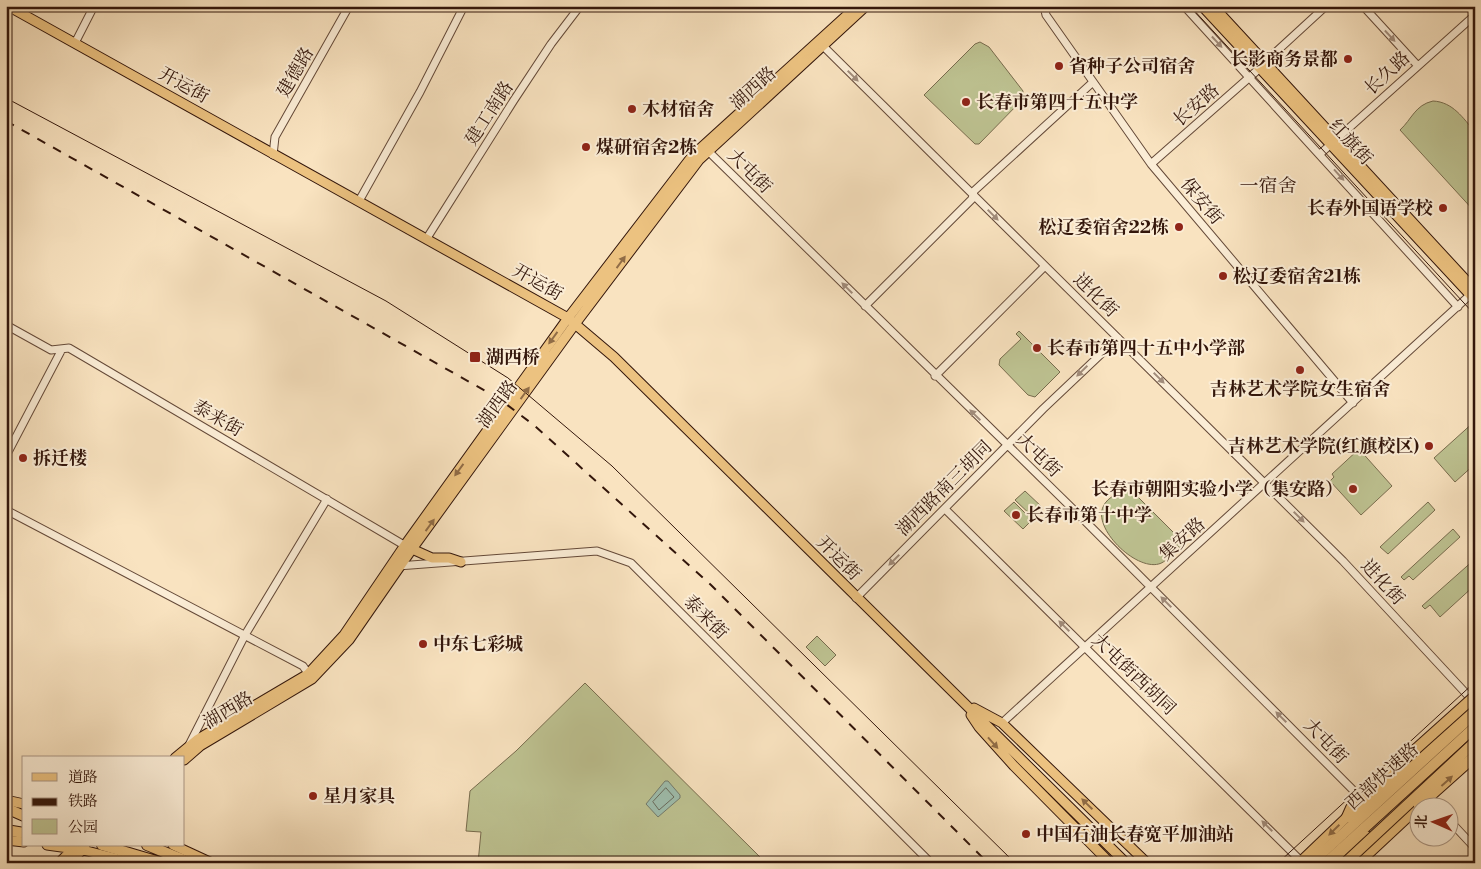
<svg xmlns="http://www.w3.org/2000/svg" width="1481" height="869" viewBox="0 0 1481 869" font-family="'Libre Bodoni','Noto Serif SC',serif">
	<rect width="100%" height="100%" fill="#f9e3c0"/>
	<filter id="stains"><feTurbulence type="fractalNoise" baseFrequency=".004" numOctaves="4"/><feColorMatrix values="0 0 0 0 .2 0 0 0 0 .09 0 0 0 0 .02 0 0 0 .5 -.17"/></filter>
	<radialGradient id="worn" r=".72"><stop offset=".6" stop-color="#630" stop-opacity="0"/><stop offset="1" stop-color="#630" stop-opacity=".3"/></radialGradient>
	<path fill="#bec392" stroke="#786c4e" d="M 980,42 L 989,47 L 1023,91 L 1022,100 L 979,144 L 975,144 L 924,95 L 975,44 Z
		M 1433,101 C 1453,102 1463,118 1475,132 L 1475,212 L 1400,130 C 1412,119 1415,105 1433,101 Z
		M 1019,331 L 1060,372 L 1035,397 L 1028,395 L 999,365 L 1000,359 L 1021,339 L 1016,334 Z
		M 1475,421 L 1475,464 L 1455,482 L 1434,458 Z
		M 1359,449 L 1392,486 L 1361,515 L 1330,481 L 1334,477 L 1332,474 Z
		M 1128,487 L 1184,543 L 1180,548 L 1173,542 C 1167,598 1090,536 1103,507 C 1108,495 1121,494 1128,487 Z
		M 1025,491 L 1043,508 L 1034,518 L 1015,500 Z
		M 1014,502 L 1032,520 L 1023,529 L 1004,511 Z
		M 1428,502 L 1435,510 L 1388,554 L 1380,547 Z
		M 1453,529 L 1460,537 L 1413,580 L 1409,576 L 1404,580 L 1401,577 Z
		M 1475,559 L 1475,585 L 1440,617 L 1430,605 L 1425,609 L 1422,606 Z
		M 817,636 L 836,655 L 825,666 L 806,647 Z
		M 585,683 L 766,863 L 478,863 L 481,832 L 466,831 L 470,791 L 516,751 Z"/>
	<path fill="#9ebeae" stroke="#737b6d" d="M 665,781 L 668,781 L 680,795 L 680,798 L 658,817 L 646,804 Z"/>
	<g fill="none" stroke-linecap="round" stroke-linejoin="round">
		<path stroke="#686a5c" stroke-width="1" d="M 666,788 L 674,797 L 659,810 L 653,802 Z"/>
		<defs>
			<path id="minor" d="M 1044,6 L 1046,15 L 1151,164 L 1353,403
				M 1184,6 L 1458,307
				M 1363,6 L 1418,66
				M 75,43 L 94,6
				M 820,43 L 1343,561 L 1473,701
				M 1264,63 L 1326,6
				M 706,149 L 1079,515 L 1352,789
				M 1320,154 L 1475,15
				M 273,155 L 275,137 L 349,6
				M 1151,164 L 1260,68
				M 359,201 L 420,92 L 464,6
				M 427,238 L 514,100 L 551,44 L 580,6
				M 865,306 L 972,199 L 974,191 L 1093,82
				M 6,325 L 51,350 L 69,348 L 409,548
				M 935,376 L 1045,266
				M 6,456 L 61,351
				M 945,509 L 1301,861
				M 6,510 L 303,666 L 310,676
				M 398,566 L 597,551 L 631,563 L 931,863
				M 856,598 L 1043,409 L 1118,338
				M 1002,723 L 1470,295
				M 189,745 L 245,635 L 327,499
				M 1427,796 L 1437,806
				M 1448,819 L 1475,848"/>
			<path id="major" d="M 8,6 L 568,318 L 614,357 L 1126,863
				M 1202,6 L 1475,300
				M 1213,6 L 1475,290
				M 412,549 L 432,558 L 449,558 L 461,562
				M 974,708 L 1002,723 L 1147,863
				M 971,715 L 979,727 L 1014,766 L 1110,863
				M 175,758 L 198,739 L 308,674 L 344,635 L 405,545 L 568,318 L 693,155 L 857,6
				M 184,760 L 200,746 L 312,679 L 349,640 L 412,549 L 575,324 L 699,160 L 866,6
				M 6,800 L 24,804
				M 6,840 L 24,842
				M 47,845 L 83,850 L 134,863
				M 173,845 L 212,863
				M 59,863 L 75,847
				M 69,863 L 85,847
				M 1299,863 L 1347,817 L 1358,813 L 1475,706
				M 1337,863 L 1367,836"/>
			<path id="highway" d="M 6,808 L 24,816
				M 1347,817 L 1351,808 L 1397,766
				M 6,830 L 24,833
				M 102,845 L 163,863
				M 147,845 L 191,863
				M 1311,863 L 1475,713
				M 1326,863 L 1475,727
				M 1358,863 L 1418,807"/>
		</defs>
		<use href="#minor" stroke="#644938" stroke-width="9"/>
		<use href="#major" stroke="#33160b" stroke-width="11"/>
		<use href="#highway" stroke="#33160b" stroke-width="12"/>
		<use href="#minor" stroke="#fbedd6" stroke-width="7"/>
		<use href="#major" stroke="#ecc280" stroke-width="9"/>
		<use href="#highway" stroke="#ecc280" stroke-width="10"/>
		<path stroke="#33160b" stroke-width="1" d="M 1190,6 L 1475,315
			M 6,98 L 386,301 L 508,378 L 612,466 L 1015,863
			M 1278,863 L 1475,682"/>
		<path stroke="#33160b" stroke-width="2" stroke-dasharray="9 9" stroke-linecap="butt" d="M 6,121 L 498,398 L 535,426 L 711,585 L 988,863"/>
		<defs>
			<path id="highway-bridge" d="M 1397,766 L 1475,696
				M 1419,806 L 1475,756
				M 1345,863 L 1475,742"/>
		</defs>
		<use href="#highway-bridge" stroke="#33160b" stroke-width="12" stroke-linecap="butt"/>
		<use href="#highway-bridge" stroke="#ecc280" stroke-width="10"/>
	</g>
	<defs><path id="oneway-solid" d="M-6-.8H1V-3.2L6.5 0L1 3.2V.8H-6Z" transform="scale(1.25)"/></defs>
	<g fill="#a18c7b">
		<use href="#oneway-solid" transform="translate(1390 36) rotate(47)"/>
		<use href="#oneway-solid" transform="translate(1217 42) rotate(47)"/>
		<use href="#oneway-solid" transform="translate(853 76) rotate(45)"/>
		<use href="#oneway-solid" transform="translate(1339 175) rotate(48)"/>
		<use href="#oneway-solid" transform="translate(993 215) rotate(45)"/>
		<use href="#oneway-solid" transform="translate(847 288) rotate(-135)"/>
		<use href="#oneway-solid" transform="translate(1082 371) rotate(136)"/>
		<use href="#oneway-solid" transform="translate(1159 378) rotate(45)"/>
		<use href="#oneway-solid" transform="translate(975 415) rotate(-136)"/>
		<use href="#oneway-solid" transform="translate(1299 517) rotate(45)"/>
		<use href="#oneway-solid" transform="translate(894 560) rotate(135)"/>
		<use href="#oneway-solid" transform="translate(1166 602) rotate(-135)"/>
		<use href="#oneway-solid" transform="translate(1064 626) rotate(-135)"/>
		<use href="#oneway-solid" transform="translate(1281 717) rotate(-135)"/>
		<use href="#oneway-solid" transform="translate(1267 826) rotate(-135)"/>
	</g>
	<g fill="#906c46">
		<use href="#oneway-solid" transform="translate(621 262) rotate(-54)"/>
		<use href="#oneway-solid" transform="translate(553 338) rotate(126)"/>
		<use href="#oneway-solid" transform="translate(525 393) rotate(-54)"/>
		<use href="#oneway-solid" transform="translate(459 470) rotate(126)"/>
		<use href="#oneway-solid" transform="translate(430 525) rotate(-54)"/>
		<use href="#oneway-solid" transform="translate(993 743) rotate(48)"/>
		<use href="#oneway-solid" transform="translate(1447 781) rotate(-42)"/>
		<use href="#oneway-solid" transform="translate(1087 804) rotate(-136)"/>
		<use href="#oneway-solid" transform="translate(1334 830) rotate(136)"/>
	</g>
	<g fill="#8f2418" stroke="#fbedd6" stroke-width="2">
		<circle cx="1348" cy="59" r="5"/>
		<circle cx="1059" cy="66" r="5"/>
		<circle cx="966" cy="102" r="5"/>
		<circle cx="632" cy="109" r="5"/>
		<circle cx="586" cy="147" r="5"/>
		<circle cx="1443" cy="208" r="5"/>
		<circle cx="1179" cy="227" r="5"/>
		<circle cx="1223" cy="276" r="5"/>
		<circle cx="1037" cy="348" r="5"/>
		<rect x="469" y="351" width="12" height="12" rx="2.5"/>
		<circle cx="1300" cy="370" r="5"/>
		<circle cx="1429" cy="446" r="5"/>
		<circle cx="23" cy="458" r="5"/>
		<circle cx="1353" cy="489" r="5"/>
		<circle cx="1016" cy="515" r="5"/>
		<circle cx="423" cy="644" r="5"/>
		<circle cx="313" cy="796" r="5"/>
		<circle cx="1026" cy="834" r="5"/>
	</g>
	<g text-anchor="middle" stroke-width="4" stroke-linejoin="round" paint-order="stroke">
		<g font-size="18" font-weight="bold" fill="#33160b" stroke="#fbedd6" text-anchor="start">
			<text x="1338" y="65" text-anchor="end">长影商务景都</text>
			<text x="1069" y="72">省种子公司宿舍</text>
			<text x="976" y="108">长春市第四十五中学</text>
			<text x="642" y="115">木材宿舍</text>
			<text x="596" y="153">煤研宿舍2栋</text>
			<text x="1433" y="214" text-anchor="end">长春外国语学校</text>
			<text x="1169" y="233" text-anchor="end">松辽委宿舍22栋</text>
			<text x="1233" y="282">松辽委宿舍21栋</text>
			<text x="1047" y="354">长春市第四十五中小学部</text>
			<text x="486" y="363">湖西桥</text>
			<text x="1300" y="395" text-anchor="middle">吉林艺术学院女生宿舍</text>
			<text x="1419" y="452" text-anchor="end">吉林艺术学院(红旗校区)</text>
			<text x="33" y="464">拆迁楼</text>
			<text x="1343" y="495" text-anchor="end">长春市朝阳实验小学（集安路）</text>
			<text x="1026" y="521">长春市第十中学</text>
			<text x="433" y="650">中东七彩城</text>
			<text x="323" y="802">星月家具</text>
			<text x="1036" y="840">中国石油长春宽平加油站</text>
		</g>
		<g font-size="18" fill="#33160b" stroke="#fbedd6">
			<text transform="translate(295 72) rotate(-60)" y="6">建德路</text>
			<text transform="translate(1387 73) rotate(-43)" y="6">长久路</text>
			<text transform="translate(184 85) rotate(29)" y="6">开运街</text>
			<text transform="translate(753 88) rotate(-42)" y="6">湖西路</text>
			<text transform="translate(1196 105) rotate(-41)" y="6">长安路</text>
			<text transform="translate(489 113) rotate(-57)" y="6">建工南路</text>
			<text transform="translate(1351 142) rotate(47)" y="6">红旗街</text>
			<text transform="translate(750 171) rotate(45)" y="6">大屯街</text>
			<text transform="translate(1202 201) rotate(50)" y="6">保安街</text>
			<text transform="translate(538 282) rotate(30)" y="6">开运街</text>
			<text transform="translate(1096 295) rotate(44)" y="6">进化街</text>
			<text transform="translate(497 404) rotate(-54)" y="6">湖西路</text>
			<text transform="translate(218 418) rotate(30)" y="6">泰来街</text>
			<text transform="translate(1039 455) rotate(44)" y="6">大屯街</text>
			<text transform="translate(944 488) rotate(-45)" y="6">湖西路南三胡同</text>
			<text transform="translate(1182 539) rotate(-42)" y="6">集安路</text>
			<text transform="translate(839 558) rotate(45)" y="6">开运街</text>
			<text transform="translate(1383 582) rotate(47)" y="6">进化街</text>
			<text transform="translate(706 617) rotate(45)" y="6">泰来街</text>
			<text transform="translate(1134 674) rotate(44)" y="6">大屯街西胡同</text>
			<text transform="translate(228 710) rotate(-31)" y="6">湖西路</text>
			<text transform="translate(1326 741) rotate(46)" y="6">大屯街</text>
			<text transform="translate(1382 776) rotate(-42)" y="6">西部快速路</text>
		</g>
		<g font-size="19" fill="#33160b" stroke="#fbedd6">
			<text x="1268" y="192">一宿舍</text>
		</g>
	</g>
	<rect width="1481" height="869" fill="none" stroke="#f9e3c0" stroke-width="25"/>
	<rect x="8" y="8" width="1466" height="854" fill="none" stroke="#33160b" stroke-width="2.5"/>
	<rect x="12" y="12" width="1456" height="844" fill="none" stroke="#33160b"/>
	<rect x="22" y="756" width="162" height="90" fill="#fbedd6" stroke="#ab9785"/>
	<rect x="32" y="773" width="25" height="8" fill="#ecc280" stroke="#ab9785"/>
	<text x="68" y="782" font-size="15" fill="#33160b">道路</text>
	<rect x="32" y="798" width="25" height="8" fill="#33160b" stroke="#ab9785"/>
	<text x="68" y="806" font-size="15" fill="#33160b">铁路</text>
	<rect x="32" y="819" width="25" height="15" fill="#bec392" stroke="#ab9785"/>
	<text x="68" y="832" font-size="15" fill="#33160b">公园</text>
	<g transform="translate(1434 822) rotate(272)"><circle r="24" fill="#fbedd6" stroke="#ab9785"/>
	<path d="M0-4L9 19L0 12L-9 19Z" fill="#8f2418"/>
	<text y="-8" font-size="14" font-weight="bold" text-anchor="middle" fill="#33160b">北</text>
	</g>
	<rect width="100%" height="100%" filter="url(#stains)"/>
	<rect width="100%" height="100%" fill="url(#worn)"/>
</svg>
